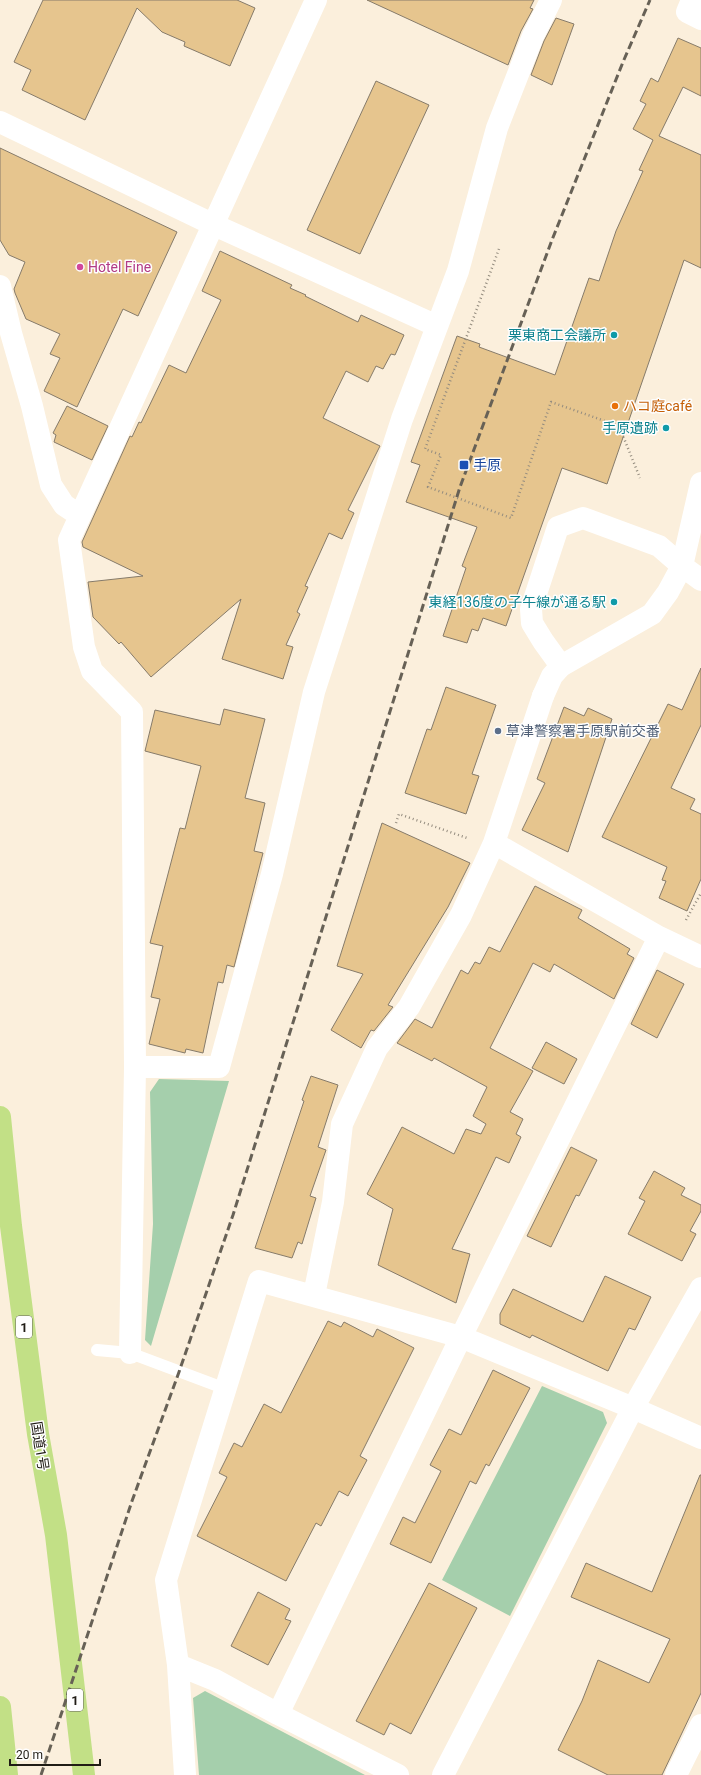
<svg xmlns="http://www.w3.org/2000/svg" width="701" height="1775" viewBox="0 0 701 1775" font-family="Roboto,'Noto Sans JP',sans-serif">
	<rect width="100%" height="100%" fill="#fbefdc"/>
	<path fill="#a5cfac" d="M 159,1079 L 229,1081 L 151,1346 L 145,1340 L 153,1224 L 150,1092 Z
		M 542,1386 L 603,1412 L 607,1423 L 510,1616 L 442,1580 Z
		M 205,1691 L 365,1775 L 199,1775 L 193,1698 Z"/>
	<path fill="#e6c58e" stroke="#867b6a" d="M 43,0 L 237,0 L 255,8 L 230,66 L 184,46 L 185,42 L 162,32 L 137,8 L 85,120 L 22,90 L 31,70 L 14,62 Z
		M 367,0 L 534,0 L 530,8 L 533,9 L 521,31 L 508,65 Z
		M 556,18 L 574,24 L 552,85 L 531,75 L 544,41 Z
		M 678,38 L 701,48 L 701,96 L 683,87 L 659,136 L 701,155 L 701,268 L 684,260 L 607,484 L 562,468 L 506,626 L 483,618 L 478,631 L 472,629 L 467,643 L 443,636 L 466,568 L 462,566 L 477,527 L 406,502 L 420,465 L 411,462 L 457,336 L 480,344 L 479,347 L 555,375 L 589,278 L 599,281 L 616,231 L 643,171 L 639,170 L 653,140 L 633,129 L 646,104 L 640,101 L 651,78 L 658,82 Z
		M 376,81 L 429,105 L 360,254 L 307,230 Z
		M 0,148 L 177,232 L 138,316 L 123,309 L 77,407 L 44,391 L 60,358 L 50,354 L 60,334 L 26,319 L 15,293 L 14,289 L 25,262 L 9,255 L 0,240 Z
		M 220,251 L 292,285 L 290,288 L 306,295 L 305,296 L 358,322 L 361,315 L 404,335 L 395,355 L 391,354 L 383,369 L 376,366 L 368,382 L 346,371 L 323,418 L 380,446 L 348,510 L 354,513 L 342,539 L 329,533 L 305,586 L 308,587 L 297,612 L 300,614 L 286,645 L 293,647 L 283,679 L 222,659 L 241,599 L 151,677 L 121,642 L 119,644 L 93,617 L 88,582 L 143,576 L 83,547 L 82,542 L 130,436 L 132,437 L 139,422 L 141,423 L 169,365 L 186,373 L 221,300 L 202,291 Z
		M 67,406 L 108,426 L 92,460 L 54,442 L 56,435 L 53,433 Z
		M 701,668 L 701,725 L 671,788 L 695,799 L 690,809 L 701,814 L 701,879 L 687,911 L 659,898 L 666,881 L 662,880 L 667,867 L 602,837 L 668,704 L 682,710 Z
		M 446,687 L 496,705 L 472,774 L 479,776 L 466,814 L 405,793 L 427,729 L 431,730 Z
		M 564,707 L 584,716 L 588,708 L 612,719 L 568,852 L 522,830 L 545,783 L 537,779 Z
		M 224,709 L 265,719 L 245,798 L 265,803 L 254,851 L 263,853 L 234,967 L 227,965 L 223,983 L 218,982 L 203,1053 L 186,1049 L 185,1053 L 149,1044 L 160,999 L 151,997 L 163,946 L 150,943 L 180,828 L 185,829 L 201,766 L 145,751 L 155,710 L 220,725 Z
		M 382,823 L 470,863 L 448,907 L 388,1005 L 393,1007 L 374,1031 L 371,1030 L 361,1048 L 331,1030 L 363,974 L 337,966 Z
		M 535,886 L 582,910 L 578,918 L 630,949 L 627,954 L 634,958 L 614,999 L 554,964 L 550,972 L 533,963 L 490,1048 L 533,1071 L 510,1112 L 523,1119 L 516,1134 L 521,1137 L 509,1163 L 496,1157 L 452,1249 L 470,1254 L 456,1303 L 378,1265 L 393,1209 L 367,1194 L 402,1127 L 454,1154 L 466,1129 L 481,1134 L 486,1124 L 473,1116 L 487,1087 L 434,1058 L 432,1061 L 397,1043 L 415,1019 L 432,1028 L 461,970 L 468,974 L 475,962 L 480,964 L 489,947 L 500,952 Z
		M 657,970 L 684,984 L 657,1038 L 631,1024 Z
		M 546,1042 L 577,1059 L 564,1084 L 532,1068 Z
		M 311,1076 L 338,1085 L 318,1147 L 326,1150 L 310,1196 L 316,1198 L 302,1244 L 298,1242 L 292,1258 L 255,1248 L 304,1101 L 302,1100 Z
		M 571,1147 L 597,1160 L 579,1196 L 576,1195 L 551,1247 L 527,1236 Z
		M 654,1171 L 685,1188 L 681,1195 L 701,1205 L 701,1211 L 690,1231 L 696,1234 L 682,1261 L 628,1234 L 645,1201 L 639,1198 Z
		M 605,1276 L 651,1297 L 635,1330 L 629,1328 L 608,1371 L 532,1335 L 530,1338 L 500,1324 L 500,1314 L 513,1289 L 583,1322 Z
		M 328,1321 L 341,1327 L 344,1322 L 373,1337 L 377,1329 L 414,1348 L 360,1456 L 367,1460 L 348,1496 L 339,1491 L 321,1526 L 316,1523 L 286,1581 L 197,1536 L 227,1477 L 219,1473 L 234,1443 L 242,1447 L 264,1404 L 281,1413 Z
		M 493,1370 L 530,1388 L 489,1466 L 486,1464 L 476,1484 L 470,1481 L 431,1563 L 390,1544 L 403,1517 L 415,1523 L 441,1471 L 430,1465 L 449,1429 L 461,1435 Z
		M 700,1475 L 701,1475 L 701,1693 L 662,1775 L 608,1775 L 558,1750 L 582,1701 L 598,1660 L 649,1683 L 670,1639 L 571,1597 L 586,1563 L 652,1592 Z
		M 429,1583 L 477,1608 L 411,1734 L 390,1723 L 384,1735 L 356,1721 Z
		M 258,1592 L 290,1609 L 285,1619 L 291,1621 L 268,1665 L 231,1646 Z"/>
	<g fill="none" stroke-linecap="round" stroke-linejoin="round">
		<path stroke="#948c7f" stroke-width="2.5" stroke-dasharray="1 3" stroke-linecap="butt" d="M 499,249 L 425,449 L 441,455 L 428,487 L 511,518 L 551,402 L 619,426 L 640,478
			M 396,823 L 399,814 L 467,838
			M 686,920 L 701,893"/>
		<path stroke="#fff" stroke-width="12" d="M 97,1350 L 130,1353 L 226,1389"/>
		<path stroke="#fff" stroke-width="22" d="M 692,0 L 687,12 L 701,19
			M 0,122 L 212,224 L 437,326
			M 0,286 L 11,333 L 32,406 L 51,485 L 64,505 L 79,515
			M 561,666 L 543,641 L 532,623 L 531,609 L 558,527 L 583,518 L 659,546 L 682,566
			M 494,843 L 543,696
			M 135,1067 L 219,1067 L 272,874 L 314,692 L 402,419 L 458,271 L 497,128 L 533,36 L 551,0
			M 314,1295 L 333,1202 L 342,1124 L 377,1048 L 409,1007 L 461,915 L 494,843 L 659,937 L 701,957
			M 130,1353 L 135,1067 L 132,712 L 92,671 L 84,647 L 69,540 L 316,0
			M 178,1665 L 215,1680 L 278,1714 L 398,1775
			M 278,1714 L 461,1337 L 659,937
			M 185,1775 L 178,1665 L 166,1580 L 259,1281 L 461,1337 L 633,1408 L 701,1438
			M 443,1775 L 633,1408 L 701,1288
			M 676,1775 L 701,1725"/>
		<path stroke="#fff" stroke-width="22" d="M 682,566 L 701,580
			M 543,696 L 552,676 L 561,666 L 652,614 L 668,592 L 682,566 L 701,483"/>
		<path stroke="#c2e086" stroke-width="22" d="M 0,1117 L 11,1226 L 38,1434 L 56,1535 L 84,1775
			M 0,1707 L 7,1775"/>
		<path stroke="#676156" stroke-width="3" stroke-dasharray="8 4" stroke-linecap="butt" d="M 41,1775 L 132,1501 L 179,1372 L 233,1215 L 460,487 L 552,240 L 623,62 L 650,0"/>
	</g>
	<circle fill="#d1479c" stroke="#fefefe" stroke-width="1.5" cx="80" cy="267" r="4"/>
	<g fill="#0f9aa8" stroke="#fefefe" stroke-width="1.5">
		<circle cx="614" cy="335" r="4"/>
		<circle cx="666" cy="428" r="4"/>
		<circle cx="614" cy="602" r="4"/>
	</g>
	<circle fill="#e8710a" stroke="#fefefe" stroke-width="1.5" cx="615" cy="406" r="4"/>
	<rect fill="#1a4fb4" stroke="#fefefe" stroke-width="1.5" x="459" y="460" width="10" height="10" rx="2"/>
	<circle fill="#5c6f8a" stroke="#fefefe" stroke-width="1.5" cx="498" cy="731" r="4"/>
	<g text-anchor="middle" stroke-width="3" stroke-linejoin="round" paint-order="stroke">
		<g fill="#fefefe" stroke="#63605b" stroke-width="1">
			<rect x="16" y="1316" width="16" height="22" rx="3"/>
			<rect x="67" y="1689" width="16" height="22" rx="3"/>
		</g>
		<g font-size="13" font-weight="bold" fill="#201c15">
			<text x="24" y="1332">1</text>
			<text x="75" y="1705">1</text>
		</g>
		<g font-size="14" fill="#b23c85" stroke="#fefefe" text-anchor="start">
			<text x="88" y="272">Hotel Fine</text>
		</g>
		<g font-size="14" fill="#0d838f" stroke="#fefefe" text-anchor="end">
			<text x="606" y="340">栗東商工会議所</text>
			<text x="658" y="433">手原遺跡</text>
			<text x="606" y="607">東経136度の子午線が通る駅</text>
		</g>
		<g font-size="14" fill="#c56008" stroke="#fefefe" text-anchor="start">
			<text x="623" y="411">ハコ庭café</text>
		</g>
		<g font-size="14" fill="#164399" stroke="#fefefe" text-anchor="start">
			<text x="473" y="470">手原</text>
		</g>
		<g font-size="14" fill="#4e5e75" stroke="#fefefe" text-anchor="start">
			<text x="506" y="736">草津警察署手原駅前交番</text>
		</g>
		<g font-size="14" fill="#201c15" stroke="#fefefe">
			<text transform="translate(40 1446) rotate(81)" y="5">国道1号</text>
		</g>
	</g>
	<path d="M10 1759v6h90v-6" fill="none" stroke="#201c15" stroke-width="2"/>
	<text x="16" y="1759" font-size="12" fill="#201c15" stroke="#fefefe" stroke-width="3" paint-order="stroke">20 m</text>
</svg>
